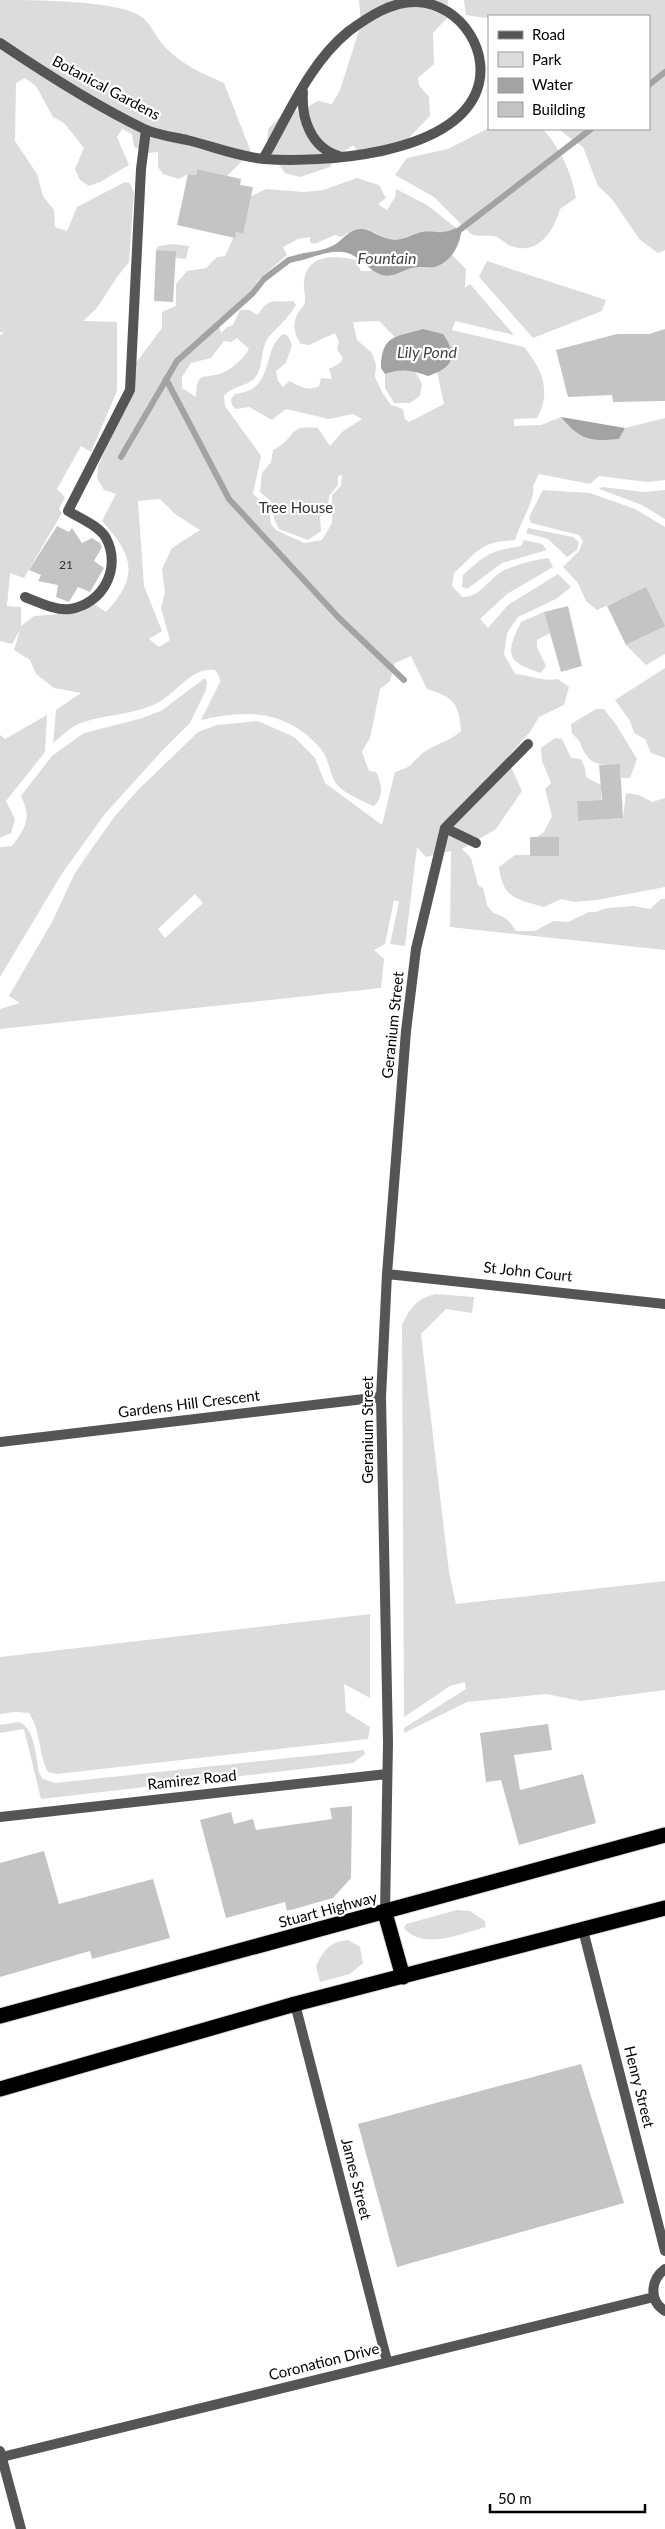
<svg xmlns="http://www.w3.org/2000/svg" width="665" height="2529" viewBox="0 0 665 2529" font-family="Lato,sans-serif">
	<rect width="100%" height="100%" fill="#fff"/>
	<path fill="#dcdcdc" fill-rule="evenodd" d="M 0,0 C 33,0 118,0 142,17 C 152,25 156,38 165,47 C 181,64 203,74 224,83 L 251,152 L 227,176 L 197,169 L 196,175 L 188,174 L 179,179 L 163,174 L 158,167 L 158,152 L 148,153 L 134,147 L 132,134 L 122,129 L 117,137 L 129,165 L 100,182 L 89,186 L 80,180 L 75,169 L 84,148 L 64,123 L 53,117 L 36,86 L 25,78 L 16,83 L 15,141 L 37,174 L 43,196 L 54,210 L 55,227 L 67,231 L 77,207 L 125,182 L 130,183 L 134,193 L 129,262 L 117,277 L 97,308 L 83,321 L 117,322 L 117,391 L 91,452 L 81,446 L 57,489 L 65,497 L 59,509 L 62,513 L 24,578 L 10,573 L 7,606 L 21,607 L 21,626 L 34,616 L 73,613 L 94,604 L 106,612 C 140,576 133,555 102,521 L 116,494 L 104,490 L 97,478 L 98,466 L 120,417 L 129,372 L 162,328 L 162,312 L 176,306 L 176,284 L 187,271 L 206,268 L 217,257 L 225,256 L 236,232 L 243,234 L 241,201 L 266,189 L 304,192 L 323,190 L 357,178 L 379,185 L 386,198 L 378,204 L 387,210 L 395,197 L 396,189 L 427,205 L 456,228 L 446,233 L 419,233 L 403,240 L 387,239 L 373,232 L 347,233 L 342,237 L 335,235 L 314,244 L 310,242 L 310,237 L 298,239 L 283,247 L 287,255 L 258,280 L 252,292 L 218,321 L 221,333 L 227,327 L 233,325 L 240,310 L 249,310 L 258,315 C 269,296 274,303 293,301 L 296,305 C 287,320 277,327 268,338 C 260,350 264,368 254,379 C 245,387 232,386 224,396 L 225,406 L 261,456 L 253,494 L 269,509 L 271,524 L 276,530 L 304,543 L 322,540 L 332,523 L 332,495 L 341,486 L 342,475 L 338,476 L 338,485 L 329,496 L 328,510 L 320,517 L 321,531 L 308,540 L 279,529 L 274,519 L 273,503 L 260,492 L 262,473 L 271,462 L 273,450 C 296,440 286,424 318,428 L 330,446 L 342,432 L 362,419 L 353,414 L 329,419 L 286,409 L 272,420 L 249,407 L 236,409 L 232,405 L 231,399 L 235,394 C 276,390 261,350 283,334 L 288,336 L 292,345 L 286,363 L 276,371 L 278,381 L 283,387 L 289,381 C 301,386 306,392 319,386 L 321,378 L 332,379 L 329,369 L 340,363 L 343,358 L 337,349 L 339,342 L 335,333 L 309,345 L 301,344 C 295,336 292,325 297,315 C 299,310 304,307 305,302 C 306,296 303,288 304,282 C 306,254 335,255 356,260 L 361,271 L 370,271 L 380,261 L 448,251 L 466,269 L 465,288 L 470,284 L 514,335 L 455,321 L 452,330 L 524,347 C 542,369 552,391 537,418 L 514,419 L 514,426 L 541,425 L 561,417 C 580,440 590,442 619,439 L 625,428 L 665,418 L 665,480 L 647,482 L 599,476 L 590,484 L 539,474 L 533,486 C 536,500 519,524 515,540 L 497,542 L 487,545 L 476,552 L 454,573 L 452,586 L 462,597 C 481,598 489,577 505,570 C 519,564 533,560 548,558 L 553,567 L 507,594 L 480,619 L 488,628 L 508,605 L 558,574 L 571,587 L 556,599 L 518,617 L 507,633 L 504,654 L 515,674 C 530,675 544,682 558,679 L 569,687 L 564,705 L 539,717 L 530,732 L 507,758 L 522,791 L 496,829 L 462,849 L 471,858 L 478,885 L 483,888 L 487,905 L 493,913 C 505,916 510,921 516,931 L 535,931 L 553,921 L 568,922 L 589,912 L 596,912 L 607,908 L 634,906 L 650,909 L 661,899 L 665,899 L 665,950 L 450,927 L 451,851 L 426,857 L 417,847 L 405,946 L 390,944 L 399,902 L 394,900 L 385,944 L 374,950 L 384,959 L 381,988 L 0,1029 L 0,1009 L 20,1003 L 9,996 L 52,922 L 74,875 L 83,861 L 115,816 L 138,790 L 198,732 L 217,725 L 258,721 L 294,737 L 315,758 L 325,783 L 382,825 L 395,772 C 416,766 411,761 427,750 C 441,742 448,742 461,731 C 459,704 454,697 427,689 L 411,656 L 395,663 L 390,681 L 380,689 L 370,738 L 362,752 L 369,771 L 376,772 C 382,784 384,796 374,806 C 364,802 341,792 335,782 C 329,772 329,758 320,748 C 287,710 246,709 201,720 L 220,682 L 219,676 L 215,670 C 192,667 178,691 159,702 C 136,715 106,714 81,723 C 71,726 61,737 53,743 L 56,710 L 81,693 L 54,688 L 36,674 L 30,660 L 14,650 L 20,630 L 12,644 L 0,641 L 0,335 L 4,333 L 0,332 ZM 379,321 L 403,345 L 443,335 C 455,352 457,360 437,372 L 444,404 L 409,422 L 405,419 L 403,409 L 391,405 L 383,394 L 375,377 L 376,365 L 372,353 L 357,340 L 353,322 ZM 237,338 L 249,349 C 243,359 232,370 219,374 C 202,379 197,371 196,397 L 182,388 L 182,377 L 191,363 L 211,358 L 224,341 L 231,342 ZM 160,499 L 175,514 L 200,530 L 172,548 L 162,569 L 165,592 L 161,608 L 170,640 L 159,647 L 149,639 L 162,631 L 144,586 L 138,501 ZM 195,894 L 203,903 L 165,938 L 158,929 Z
		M 359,0 L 448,0 L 447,18 L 433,33 L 434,64 L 418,78 L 419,85 L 429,97 L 430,116 L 398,149 L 383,157 L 363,158 L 353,145 L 335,158 L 330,167 L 300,177 L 285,173 L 267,148 L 268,129 L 282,115 L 303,109 L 318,101 L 332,104 L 340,90 L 361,24 Z
		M 464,0 L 665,0 L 665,250 L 658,253 L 640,240 L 612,199 L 598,186 L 583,147 L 562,132 L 561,129 L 649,129 L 649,16 L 486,18 L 466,15 Z
		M 489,128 L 543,129 C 561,150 571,171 576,198 L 560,209 C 554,231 538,256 511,246 C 505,244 501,238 494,236 C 486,235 479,237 471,234 L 434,197 L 395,175 L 407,158 L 448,149 Z
		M 173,244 L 189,246 L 186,259 L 175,258 L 175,251 L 156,250 L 158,246 Z
		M 487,261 L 606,300 L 602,311 L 533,338 L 479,277 Z
		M 396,370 L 415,371 L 422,384 L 420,396 L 410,403 L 394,403 L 385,388 L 385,374 Z
		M 602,487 L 644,492 L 665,490 L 665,519 L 642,505 L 599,489 Z
		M 543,490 L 590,493 L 635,509 L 665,527 L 665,654 L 646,665 L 626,645 L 664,626 L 646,588 L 597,610 L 586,601 L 578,583 L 563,567 L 579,551 L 583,541 L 579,535 L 531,523 L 529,517 Z
		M 528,528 L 573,537 L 579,542 L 577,550 L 567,557 L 548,539 L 526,533 Z
		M 524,540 L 542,544 L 547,550 L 502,563 L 467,589 L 462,587 L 463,575 C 486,554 490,551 521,546 Z
		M 544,612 L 550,633 L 537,640 L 537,647 L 546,666 L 541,673 C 506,662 505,654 521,622 Z
		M 665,668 L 665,758 L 651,753 L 645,739 L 634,733 L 630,721 L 615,700 Z
		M 205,678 L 207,682 L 206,690 L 190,723 L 160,753 L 104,815 L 61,875 L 0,977 L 0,847 L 12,846 C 26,827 32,819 21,796 L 52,756 L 84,733 L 139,719 L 161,711 Z
		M 596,709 L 604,709 L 617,726 L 637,759 L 630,778 L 621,778 L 620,764 C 606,765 593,767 585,753 C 579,744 583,742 572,734 L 571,724 Z
		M 47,715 L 45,752 L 6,801 L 15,819 L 11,833 L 0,838 L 0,735 L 5,739 Z
		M 555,738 L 562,739 L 571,758 L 581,759 L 585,768 L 586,777 L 601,785 L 601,800 L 577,801 L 578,821 L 623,818 L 626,793 L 639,795 L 652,802 L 665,798 L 665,887 L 597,900 L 574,902 L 561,899 L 544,907 C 516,899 503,899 499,867 L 515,855 L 559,855 L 559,837 L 537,837 L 544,832 L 552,816 L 545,789 L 551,783 L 542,761 L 541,748 Z
		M 436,1294 L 474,1297 L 472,1313 L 446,1309 L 421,1334 L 449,1572 L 456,1604 L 665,1581 L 665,1690 L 581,1701 L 546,1694 L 467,1702 L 404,1733 L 404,1728 L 466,1689 L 465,1682 L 450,1686 L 404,1717 L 402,1325 C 410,1308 417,1298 436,1294 Z
		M 370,1614 L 370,1698 L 344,1684 L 346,1712 L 370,1727 L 368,1739 L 57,1774 L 48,1772 C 38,1753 41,1731 29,1713 L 15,1712 L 0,1714 L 0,1657 Z
		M 19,1722 C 35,1728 36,1758 39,1773 L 43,1779 L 55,1783 L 364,1750 L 365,1754 L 353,1763 L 41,1799 L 24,1729 L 0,1733 L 0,1725 Z
		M 457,1910 L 470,1911 L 485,1921 L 486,1927 C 463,1933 423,1951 404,1928 L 406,1924 Z
		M 348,1940 L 360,1947 L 363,1963 L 350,1974 L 320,1982 L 316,1966 C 324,1950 329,1942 348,1940 Z"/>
	<path fill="#a3a3a3" d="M 456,228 L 461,233 C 459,247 450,263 434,267 C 427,268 419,266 411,268 C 402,271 392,278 382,275 C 367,270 359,254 343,252 C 329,250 311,258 298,261 L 296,255 C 307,252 324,251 334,245 C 343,240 348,230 360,229 C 371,229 378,237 389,239 C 402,242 410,235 422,232 C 436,230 438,236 456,228 Z
		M 423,329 L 443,334 C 459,357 453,367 428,376 C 413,370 401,368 385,374 L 381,368 C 381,334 397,337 423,329 Z
		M 561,417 L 625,428 L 619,439 C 590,442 580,440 561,417 Z"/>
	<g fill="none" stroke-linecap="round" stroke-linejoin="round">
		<path stroke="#a3a3a3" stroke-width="6" d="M 649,85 L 665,72
			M 453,235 L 591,129
			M 166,379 L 229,499 L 339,618 L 404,680
			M 121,457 L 177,361 L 253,293 L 264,279 L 289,260 L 305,256"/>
	</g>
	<path fill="#c4c4c4" d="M 197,169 L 241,179 L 240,185 L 253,187 L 243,234 L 236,232 L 235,238 L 177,225 L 188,174 L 196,175 Z
		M 156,250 L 176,251 L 173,302 L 154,301 Z
		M 665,329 L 665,401 L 613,402 L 612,395 L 568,397 L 556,350 L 617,334 L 649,334 Z
		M 57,526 L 69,532 L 72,528 L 82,543 L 92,538 L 100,543 L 102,547 L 94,561 L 104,568 L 90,592 L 78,587 L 69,602 L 56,597 L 58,585 L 38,581 L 41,575 L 29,570 Z
		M 646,587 L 665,626 L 626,645 L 607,606 Z
		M 568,606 L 582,666 L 561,672 L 544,612 Z
		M 620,764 L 623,818 L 578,821 L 577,801 L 602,800 L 599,765 Z
		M 530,837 L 559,837 L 559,856 L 530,856 Z
		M 548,1724 L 552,1750 L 514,1755 L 520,1790 L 583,1774 L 596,1823 L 519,1845 L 501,1780 L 486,1782 L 480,1733 Z
		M 352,1806 L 351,1878 L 333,1898 L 287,1911 L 285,1902 L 226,1918 L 200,1820 L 231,1812 L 234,1824 L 253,1819 L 256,1830 L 332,1819 L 330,1808 Z
		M 44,1851 L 59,1904 L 153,1879 L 170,1938 L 92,1959 L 90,1951 L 0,1977 L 0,1863 Z
		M 581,2064 L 624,2203 L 397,2267 L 358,2124 Z"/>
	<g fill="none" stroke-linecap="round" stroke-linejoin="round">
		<defs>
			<path id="highway" d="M 385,1913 L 403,1977
				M 0,2016 L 665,1835
				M 0,2089 L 295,2004 L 665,1908"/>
		</defs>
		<use href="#highway" stroke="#dbdbdb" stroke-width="17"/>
		<path stroke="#555" stroke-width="10" d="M 0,43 C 46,74 94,105 144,129 C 157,135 173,137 187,140 C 212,146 239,157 264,159 C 323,163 446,155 475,95 C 494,54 461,4 417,2 C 392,1 368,17 349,31 C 309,63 288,116 263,159
			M 303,92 C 301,118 311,148 339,156
			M 25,597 C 38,602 56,611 70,609 C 103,604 122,568 106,538 C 99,526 80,518 68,511 L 130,390 L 141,169 L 146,130
			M 445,828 L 476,843
			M 416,949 L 445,828 L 528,744"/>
		<path stroke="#555" stroke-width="10" d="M 387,1274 L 665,1304
			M 0,1442 L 381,1397
			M 0,1817 L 387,1774
			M 385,1913 L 388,1742 L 381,1397 L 387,1274 L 406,1031 L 416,949
			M 583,1930 L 665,2251
			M 295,2004 L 387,2361
			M 665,2269 C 650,2280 649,2301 665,2311
			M 0,2451 L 21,2529
			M 2,2457 L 654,2297"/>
		<use href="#highway" stroke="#000" stroke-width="15"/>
	</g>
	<g text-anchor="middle" stroke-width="4.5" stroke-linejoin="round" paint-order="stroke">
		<g font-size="12" fill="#313131">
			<text x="66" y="569">21</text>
		</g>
		<g font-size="15" fill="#000" stroke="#fff">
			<text transform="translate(106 88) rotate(28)" y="5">Botanical Gardens</text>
			<text transform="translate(393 1025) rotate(-84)" y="5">Geranium Street</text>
			<text transform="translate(528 1272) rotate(6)" y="5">St John Court</text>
			<text transform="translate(189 1404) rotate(-7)" y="5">Gardens Hill Crescent</text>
			<text transform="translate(368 1430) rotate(-90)" y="5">Geranium Street</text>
			<text transform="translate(192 1780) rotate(-6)" y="5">Ramirez Road</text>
			<text transform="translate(328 1910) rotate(-15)" y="5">Stuart Highway</text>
			<text transform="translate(639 2087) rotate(76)" y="5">Henry Street</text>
			<text transform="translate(356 2179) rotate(76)" y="5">James Street</text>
			<text transform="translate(324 2362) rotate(-14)" y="5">Coronation Drive</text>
		</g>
		<g font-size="15" fill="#333" stroke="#fff">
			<text x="296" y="513">Tree House</text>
		</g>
		<g font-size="16" font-style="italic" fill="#444" stroke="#fff">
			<text x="387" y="264">Fountain</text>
			<text x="427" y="358">Lily Pond</text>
		</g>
	</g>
	<rect x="488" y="15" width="162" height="115" fill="#ffffff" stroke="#999999"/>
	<rect x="498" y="31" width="25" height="8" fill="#555555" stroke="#999999"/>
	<text x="532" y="40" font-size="15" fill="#000000">Road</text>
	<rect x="498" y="52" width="25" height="15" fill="#dcdcdc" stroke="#999999"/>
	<text x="532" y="65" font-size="15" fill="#000000">Park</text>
	<rect x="498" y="78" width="25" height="15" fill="#a3a3a3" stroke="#999999"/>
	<text x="532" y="90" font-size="15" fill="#000000">Water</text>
	<rect x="498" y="102" width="25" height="15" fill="#c4c4c4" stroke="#999999"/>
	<text x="532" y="115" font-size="15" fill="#000000">Building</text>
	<path d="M490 2504v8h155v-8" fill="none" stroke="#000000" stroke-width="2.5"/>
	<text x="498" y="2504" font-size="15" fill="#000000" stroke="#ffffff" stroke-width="4" paint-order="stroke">50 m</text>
</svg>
